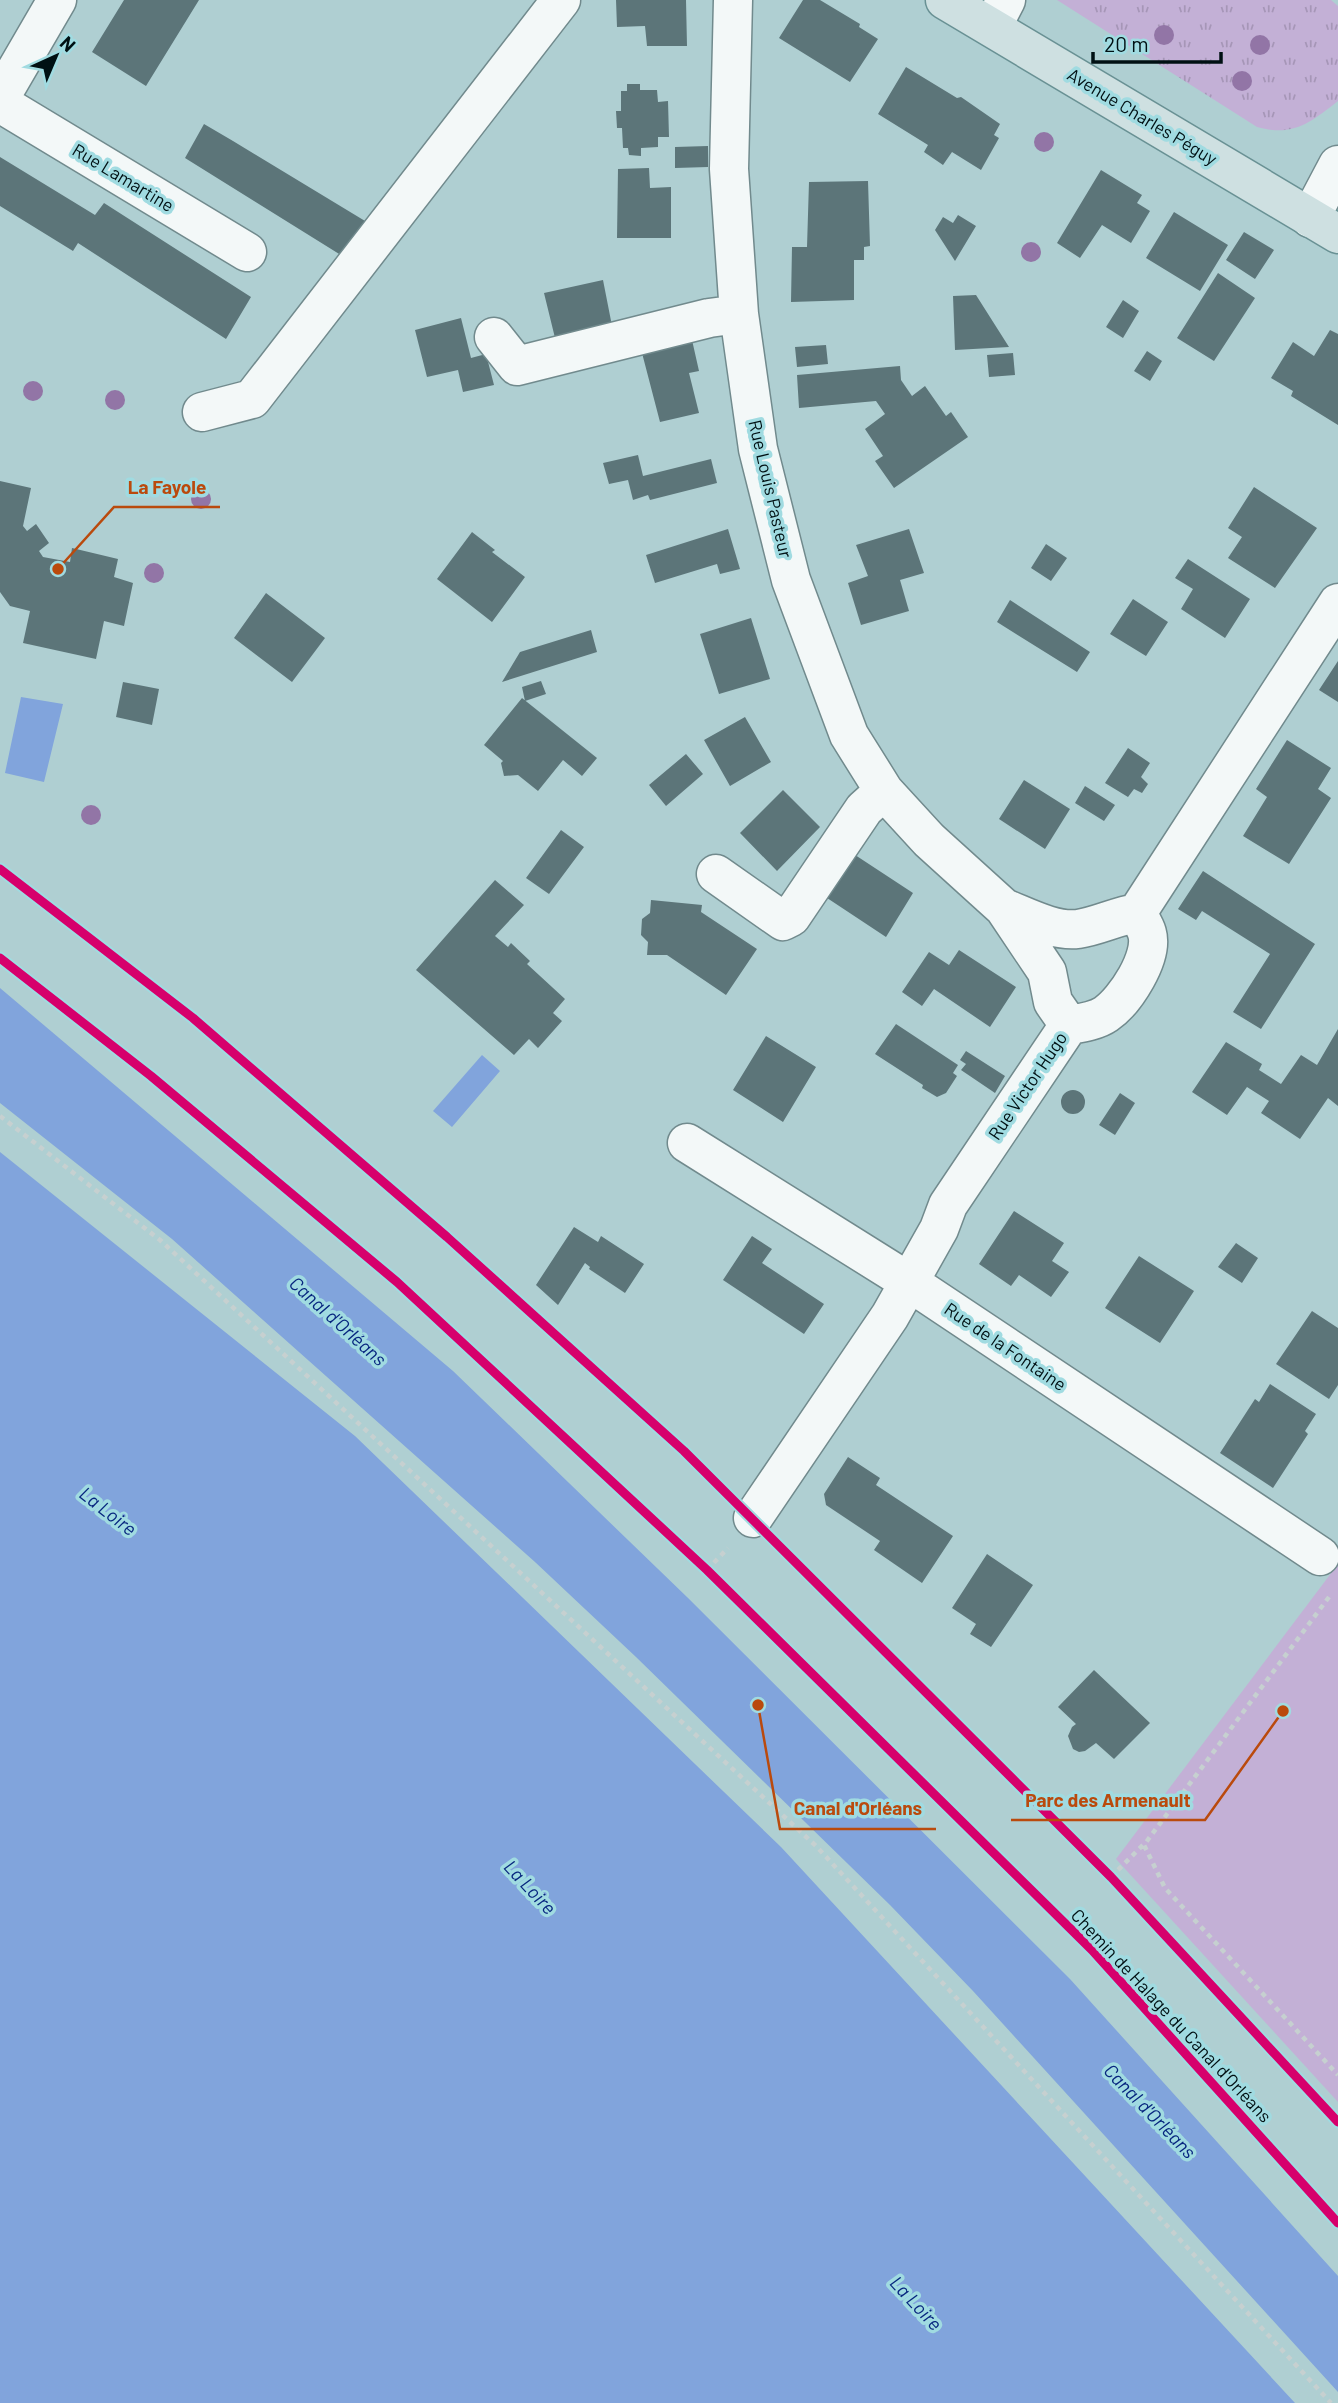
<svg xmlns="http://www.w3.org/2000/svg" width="1338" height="2403" viewBox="0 0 1338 2403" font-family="Barlow,sans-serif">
	<defs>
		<pattern id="grass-tufts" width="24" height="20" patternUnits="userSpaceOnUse" patternTransform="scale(1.75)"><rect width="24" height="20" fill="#c3b0d6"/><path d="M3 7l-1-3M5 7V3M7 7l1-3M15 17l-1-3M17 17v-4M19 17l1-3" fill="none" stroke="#a696b7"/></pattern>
	</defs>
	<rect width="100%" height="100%" fill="#afcfd2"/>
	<path fill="url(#grass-tufts)" d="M 1057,0 L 1331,0 L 1338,6 L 1338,101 C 1310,123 1293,137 1257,127 Z"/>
	<path fill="#c3b0d6" d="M 1338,1564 L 1338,2102 L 1116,1859 Z"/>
	<path fill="#81a4dc" d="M 21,697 L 63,704 L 44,782 L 5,773 Z
		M 0,988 L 453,1371 L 687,1597 L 1070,1979 L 1338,2276 L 1338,2392 L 973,1991 L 890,1905 L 636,1657 L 535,1562 L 172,1239 L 0,1103 Z
		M 482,1055 L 500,1071 L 452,1127 L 433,1111 Z
		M 0,1152 L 355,1436 L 781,1847 L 1295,2403 L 0,2403 Z"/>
	<path fill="#5c7579" d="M 124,0 L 199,0 L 146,86 L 92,52 Z
		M 616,0 L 686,0 L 687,46 L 647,46 L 645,26 L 617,27 Z
		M 803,0 L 820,0 L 860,24 L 859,27 L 878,39 L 850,82 L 779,38 Z
		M 906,67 L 957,98 L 961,97 L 1000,124 L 994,135 L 999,138 L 981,170 L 952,152 L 943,165 L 924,152 L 928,145 L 878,114 Z
		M 627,84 L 640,84 L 640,90 L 657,90 L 658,102 L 668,101 L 669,137 L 658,137 L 658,147 L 641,148 L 641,156 L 629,155 L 628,148 L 623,148 L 622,128 L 617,128 L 616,111 L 621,111 L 621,91 L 627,91 Z
		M 204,124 L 233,141 L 370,224 L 344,257 L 185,158 Z
		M 708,146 L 708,167 L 675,168 L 675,147 Z
		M 0,157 L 95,215 L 104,203 L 251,297 L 226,339 L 78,243 L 73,251 L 0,206 Z
		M 649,168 L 650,188 L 671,187 L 671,238 L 617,238 L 618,169 Z
		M 1101,170 L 1142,195 L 1137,203 L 1150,211 L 1131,243 L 1102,225 L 1080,258 L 1057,243 Z
		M 868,181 L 870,246 L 864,247 L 864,260 L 854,260 L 854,300 L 791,302 L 792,247 L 807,247 L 809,182 Z
		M 1174,212 L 1228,245 L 1200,291 L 1146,258 Z
		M 958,215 L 976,226 L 955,261 L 935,230 L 943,217 L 953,223 Z
		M 1244,232 L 1274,250 L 1255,279 L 1226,260 Z
		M 1218,273 L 1255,298 L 1214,361 L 1177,338 Z
		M 603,280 L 613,331 L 556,342 L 544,293 Z
		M 976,295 L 1009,347 L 955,350 L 953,296 Z
		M 1123,300 L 1139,311 L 1123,338 L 1106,327 Z
		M 461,318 L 471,358 L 486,354 L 494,385 L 463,392 L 458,370 L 427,377 L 415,330 Z
		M 1330,330 L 1338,334 L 1338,425 L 1291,396 L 1293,391 L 1271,378 L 1293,342 L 1314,356 Z
		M 692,340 L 699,371 L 689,373 L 699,413 L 660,422 L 642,353 Z
		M 826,345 L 828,364 L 797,367 L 795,347 Z
		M 1147,351 L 1162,361 L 1150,381 L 1134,371 Z
		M 1013,353 L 1015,375 L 989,377 L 987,355 Z
		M 900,366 L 901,380 L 912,396 L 925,386 L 946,416 L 951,412 L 968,437 L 894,488 L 875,461 L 883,456 L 865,429 L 885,414 L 876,401 L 799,408 L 797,375 Z
		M 638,455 L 643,476 L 711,459 L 717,483 L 650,500 L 648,495 L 633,500 L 628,480 L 609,484 L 603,463 Z
		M 0,481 L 31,488 L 23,526 L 27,531 L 36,524 L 49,543 L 39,551 L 43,557 L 70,562 L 72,548 L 118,559 L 114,577 L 133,583 L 124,626 L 104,621 L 96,659 L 23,643 L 30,611 L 10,606 L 0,592 Z
		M 1254,487 L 1317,528 L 1275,588 L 1228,558 L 1242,537 L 1228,528 Z
		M 728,529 L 740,569 L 720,574 L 717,564 L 655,583 L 646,555 Z
		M 909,529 L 924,573 L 900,580 L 909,611 L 861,625 L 848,583 L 868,576 L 856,545 Z
		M 472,532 L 495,550 L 492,552 L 525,577 L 492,622 L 437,579 Z
		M 1046,544 L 1067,558 L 1051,581 L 1031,568 Z
		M 1188,559 L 1250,599 L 1225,638 L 1181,609 L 1193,589 L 1175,578 Z
		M 266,593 L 325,638 L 292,682 L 234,638 Z
		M 1133,599 L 1168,622 L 1146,656 L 1110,634 Z
		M 1010,600 L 1090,652 L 1077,672 L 997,622 Z
		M 751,618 L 770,679 L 719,694 L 700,634 Z
		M 591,630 L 597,652 L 502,682 L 520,652 Z
		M 1338,661 L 1338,702 L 1319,690 Z
		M 541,681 L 546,694 L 525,701 L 522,687 Z
		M 123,682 L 159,689 L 152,725 L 116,717 Z
		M 522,698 L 597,758 L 582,776 L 563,760 L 538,791 L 518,775 L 504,776 L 501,763 L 503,761 L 484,745 Z
		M 745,717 L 771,762 L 730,786 L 704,740 Z
		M 1287,740 L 1331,768 L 1318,789 L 1331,798 L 1289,864 L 1243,836 L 1267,797 L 1256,789 Z
		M 1128,748 L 1150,763 L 1141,777 L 1148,784 L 1142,793 L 1134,789 L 1128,797 L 1105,783 Z
		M 686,754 L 703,774 L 666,806 L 649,785 Z
		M 1024,780 L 1070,809 L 1045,849 L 999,819 Z
		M 1085,786 L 1115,805 L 1104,821 L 1075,803 Z
		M 783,790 L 820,827 L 777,871 L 740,833 Z
		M 561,830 L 584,847 L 549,894 L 526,878 Z
		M 846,849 L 913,893 L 886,937 L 818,892 Z
		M 1203,871 L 1315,944 L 1261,1029 L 1233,1012 L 1270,954 L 1202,911 L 1196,920 L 1178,909 Z
		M 495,880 L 524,905 L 495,936 L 508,947 L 511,943 L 530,961 L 527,964 L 565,999 L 553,1013 L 562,1021 L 538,1048 L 529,1039 L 514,1055 L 416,970 Z
		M 651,900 L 702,905 L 701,912 L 757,949 L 726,995 L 667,955 L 647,955 L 648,942 L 641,935 L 642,919 L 650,913 Z
		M 959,950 L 1016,987 L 990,1027 L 934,989 L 922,1006 L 902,992 L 929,952 L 949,965 Z
		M 896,1024 L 958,1065 L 953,1073 L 957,1076 L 946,1093 L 937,1097 L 922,1088 L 923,1085 L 875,1054 Z
		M 1338,1029 L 1338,1106 L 1328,1098 L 1300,1139 L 1261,1113 L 1269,1101 L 1247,1087 L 1227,1115 L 1192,1092 L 1226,1042 L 1262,1064 L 1259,1070 L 1281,1084 L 1301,1055 L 1317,1065 Z
		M 766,1036 L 816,1067 L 783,1122 L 733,1090 Z
		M 966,1051 L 1005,1076 L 995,1093 L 961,1070 L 966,1064 L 960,1060 Z
		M1061 1102a12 12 0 1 1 24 0a12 12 0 1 1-24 0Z
		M 1120,1093 L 1135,1103 L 1115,1135 L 1099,1125 Z
		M 1014,1211 L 1064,1243 L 1052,1261 L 1069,1272 L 1051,1297 L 1019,1275 L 1011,1286 L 979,1264 Z
		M 574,1227 L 598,1242 L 601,1236 L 644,1264 L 625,1293 L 589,1269 L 590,1267 L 585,1263 L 558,1305 L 536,1285 Z
		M 752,1236 L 772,1249 L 762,1263 L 824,1304 L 804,1334 L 723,1280 Z
		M 1236,1243 L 1258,1258 L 1242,1283 L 1218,1267 Z
		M 1139,1256 L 1194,1291 L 1160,1343 L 1105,1308 Z
		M 1312,1311 L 1338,1328 L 1338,1385 L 1329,1399 L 1276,1364 Z
		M 1270,1384 L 1316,1414 L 1305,1431 L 1308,1434 L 1273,1488 L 1220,1453 L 1255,1399 L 1259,1402 Z
		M 848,1457 L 880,1478 L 876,1485 L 953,1536 L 922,1583 L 874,1550 L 880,1541 L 826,1505 L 824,1494 Z
		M 987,1554 L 1033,1585 L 991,1647 L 970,1634 L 976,1624 L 952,1608 Z
		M 1094,1670 L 1150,1723 L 1114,1759 L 1096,1743 L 1085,1751 L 1079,1752 L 1073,1749 L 1068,1736 L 1072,1727 L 1076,1724 L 1058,1707 Z"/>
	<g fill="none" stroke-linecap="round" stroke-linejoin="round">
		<defs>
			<path id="minor" d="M 733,0 L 729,169 L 739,314 L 758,449 L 791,580 L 849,735 L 884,791 L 929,840 L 1004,908 L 1047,972 L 1053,1002 L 1069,1025
				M 992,27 L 1006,0
				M 0,98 L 57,0
				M 0,103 L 247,252
				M 1310,218 L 1338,165
				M 494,337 L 517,366 L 709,318 L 739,314
				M 202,412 L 252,399 L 561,0
				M 716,874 L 783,921 L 791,917 L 864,809 L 884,791
				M 1004,908 C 1025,916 1054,932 1078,929 C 1098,926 1117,916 1137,913
				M 1137,913 L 1338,603
				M 687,1143 L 909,1282 L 1320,1556
				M 753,1518 L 890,1316 L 939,1229 L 948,1205 L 1069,1025 C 1081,1023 1096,1021 1106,1014 C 1125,1001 1154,957 1147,933 C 1145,926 1140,919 1137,913"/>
			<path id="major" d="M 945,0 L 1338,234"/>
		</defs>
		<use href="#minor" stroke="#718a8d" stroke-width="41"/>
		<use href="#major" stroke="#699194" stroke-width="41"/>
		<path stroke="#c6d0d0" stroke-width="4.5" stroke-dasharray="5 5" stroke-linecap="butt" d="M 0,1116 L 160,1240 L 816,1846 L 1331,2403
			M 707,1570 L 728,1548
			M 1329,1597 L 1144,1845 L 1165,1888 L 1338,2075
			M 1111,1877 L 1143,1845"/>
		<use href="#minor" stroke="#f3f8f8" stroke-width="38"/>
		<use href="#major" stroke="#cee0e1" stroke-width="38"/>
		<defs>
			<path id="cycleway" d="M 0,869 L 193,1018 L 447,1237 L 684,1451 L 1111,1877 L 1338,2122
				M 0,958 L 151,1076 L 397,1282 L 707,1570 L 1092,1950 L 1338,2223"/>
		</defs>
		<use href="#cycleway" stroke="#a0dbe1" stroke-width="13"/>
		<use href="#cycleway" stroke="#d6006c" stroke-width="9"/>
	</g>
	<g fill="#9275a6">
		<circle cx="1164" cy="35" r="10"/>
		<circle cx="1260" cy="45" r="10"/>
		<circle cx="1242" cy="81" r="10"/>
		<circle cx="1044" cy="142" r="10"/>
		<circle cx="1031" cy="252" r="10"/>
		<circle cx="33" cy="391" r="10"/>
		<circle cx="115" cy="400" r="10"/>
		<circle cx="201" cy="499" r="10"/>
		<circle cx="154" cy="573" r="10"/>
		<circle cx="91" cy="815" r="10"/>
	</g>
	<g text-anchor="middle" stroke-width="7" stroke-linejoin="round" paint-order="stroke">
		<g font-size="18" fill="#001013" stroke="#a0dbe1">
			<text transform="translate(1142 117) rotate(31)" y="6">Avenue Charles Péguy</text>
			<text transform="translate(123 178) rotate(31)" y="6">Rue Lamartine</text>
			<text transform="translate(770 489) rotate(77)" y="6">Rue Louis Pasteur</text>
			<text transform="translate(1028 1086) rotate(-56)" y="6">Rue Victor Hugo</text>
			<text transform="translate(1005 1347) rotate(34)" y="6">Rue de la Fontaine</text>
			<text transform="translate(1171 2016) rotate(47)" y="6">Chemin de Halage du Canal d'Orléans</text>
		</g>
		<g font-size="19" font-style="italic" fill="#07267f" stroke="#a0dbe1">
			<text transform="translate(338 1321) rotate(42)" y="7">Canal d'Orléans</text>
			<text transform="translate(108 1511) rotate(38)" y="7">La Loire</text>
			<text transform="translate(530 1887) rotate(47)" y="7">La Loire</text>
			<text transform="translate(1150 2111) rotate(46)" y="7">Canal d'Orléans</text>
			<text transform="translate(916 2303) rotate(47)" y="7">La Loire</text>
		</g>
	</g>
	<path fill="none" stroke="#ba4a0d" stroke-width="2.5" d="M58 569L114 507H220M1283 1711L1205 1820H1011M758 1705L780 1829H936"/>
	<g fill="#ba4a0d" stroke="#a0dbe1" stroke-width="2.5">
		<circle cx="58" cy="569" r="7"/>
		<circle cx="1283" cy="1711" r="7"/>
		<circle cx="758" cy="1705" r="7"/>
	</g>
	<g font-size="19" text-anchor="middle" font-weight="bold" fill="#ba4a0d" stroke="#a0dbe1" stroke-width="7" stroke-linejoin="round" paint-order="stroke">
		<text x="167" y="494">La Fayole</text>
		<text x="1108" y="1807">Parc des Armenault</text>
		<text x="858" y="1815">Canal d'Orléans</text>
	</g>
	<g transform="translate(56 56) rotate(44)" stroke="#a0dbe1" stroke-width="5" paint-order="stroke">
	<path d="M0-5L12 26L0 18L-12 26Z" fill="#001013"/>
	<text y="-10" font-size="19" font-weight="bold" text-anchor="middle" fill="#001013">N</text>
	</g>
	<path d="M1093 52v10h128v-10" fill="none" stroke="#001013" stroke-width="3.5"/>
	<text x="1104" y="52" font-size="21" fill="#001013" stroke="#a0dbe1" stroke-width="5" paint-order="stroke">20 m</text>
</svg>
